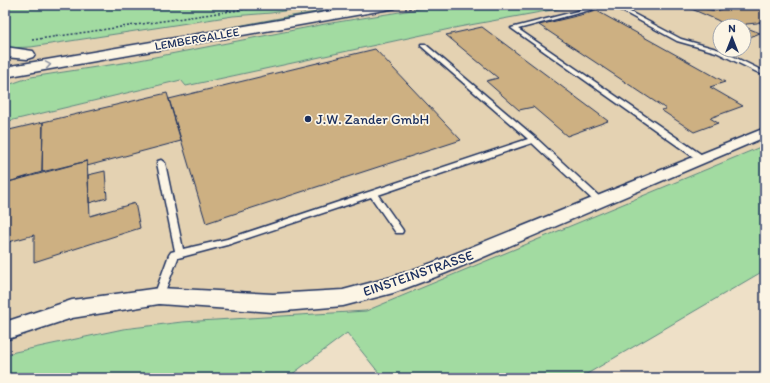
<svg xmlns="http://www.w3.org/2000/svg" width="770" height="383" viewBox="0 0 770 383" font-family="Itim,sans-serif">
	<rect width="100%" height="100%" fill="#eee0c7"/>
	<filter id="ink" filterUnits="userSpaceOnUse"><feTurbulence type="fractalNoise" baseFrequency=".025" numOctaves="2"/><feDisplacementMap in="SourceGraphic" scale="8" xChannelSelector="R" yChannelSelector="G"/><feConvolveMatrix kernelMatrix="1 2 1 2 8 2 1 2 1" color-interpolation-filters="sRGB"/></filter>
	<g filter="url(#ink)">
		<path fill="#e4d2b2" fill-rule="evenodd" d="M 322,5 L 443,5 L 325,24 L 129,62 L 31,77 L 5,86 L 5,48 L 31,47 L 233,16 L 271,13 Z
			M 579,5 L 765,5 L 765,145 L 366,311 L 182,322 L 123,329 L 15,352 L 5,355 L 5,122 L 181,80 L 186,86 L 459,27 ZM 720,26 L 744,26 L 744,50 L 720,50 Z"/>
		<path fill="#a2dba1" stroke="#5e8580" d="M 5,5 L 322,5 L 271,13 L 233,16 L 31,47 L 5,48 Z
			M 361,5 L 371,5 L 5,69 L 5,67 L 132,46 L 285,17 Z
			M 443,5 L 579,5 L 459,27 L 186,86 L 181,80 L 5,122 L 5,86 L 31,77 L 129,62 L 325,24 Z
			M 765,145 L 765,270 L 580,378 L 383,378 L 347,333 L 287,378 L 5,378 L 5,355 L 15,352 L 123,329 L 182,322 L 366,311 Z"/>
		<path fill="#cdb082" stroke="#1b2f5e" d="M 696,5 L 700,5 L 706,9 L 715,11 L 720,10 L 724,7 L 734,7 L 736,5 L 761,5 L 765,7 L 765,19 L 757,23 L 746,24 L 745,26 L 747,28 L 760,33 L 750,37 L 744,34 L 744,26 L 727,26 L 717,20 L 687,7 Z
			M 597,11 L 725,82 L 710,87 L 743,106 L 710,118 L 718,123 L 694,132 L 661,110 L 666,109 L 539,25 Z
			M 482,27 L 608,121 L 567,136 L 533,107 L 519,110 L 486,81 L 498,78 L 446,35 Z
			M 375,49 L 461,140 L 206,223 L 169,99 Z
			M 167,93 L 181,141 L 87,166 L 87,161 L 42,172 L 43,122 Z
			M 43,122 L 42,172 L 5,183 L 5,131 Z
			M 87,161 L 90,216 L 135,203 L 140,228 L 34,262 L 34,235 L 5,243 L 5,183 Z
			M 105,171 L 107,198 L 89,203 L 88,175 Z"/>
		<g fill="none" stroke-linecap="round" stroke-linejoin="round">
			<defs>
				<path id="service" d="M 601,5 L 609,5 L 518,29 L 705,157 L 706,159 L 705,161 L 699,161 L 511,28 Z
					M 611,5 L 617,5 L 681,39 L 720,50 L 765,72 L 765,76 L 716,52 L 677,41 Z
					M 421,44 L 425,44 L 536,138 L 602,199 L 603,201 L 602,203 L 596,203 L 532,143 L 378,195 L 402,229 L 403,231 L 402,233 L 396,233 L 371,197 L 227,245 L 178,258 L 162,299 L 159,300 L 156,299 L 154,296 L 169,255 L 171,252 L 175,251 L 157,163 L 158,161 L 161,160 L 165,163 L 183,249 L 227,239 L 528,139 L 421,46 Z"/>
				<path id="minor" d="M 765,128 L 765,137 L 446,273 L 393,293 L 343,306 L 273,312 L 159,304 L 72,318 L 5,340 L 5,322 L 72,300 L 159,288 L 273,294 L 343,290 L 392,277 L 432,263 Z"/>
				<path id="secondary" d="M 5,47 L 33,51 L 35,54 L 33,57 L 27,59 L 5,57 Z"/>
				<path id="primary" d="M 367,5 L 397,5 L 395,8 L 390,9 L 5,77 L 5,67 Z"/>
			</defs>
			<use href="#service" stroke="#1b2f5e" stroke-width="3"/>
			<use href="#minor" stroke="#1b2f5e" stroke-width="3"/>
			<use href="#secondary" stroke="#1b2f5e" stroke-width="3"/>
			<use href="#primary" stroke="#1b2f5e" stroke-width="3"/>
			<path stroke="#1b2f5e" stroke-width="1.5" stroke-dasharray="2 2" stroke-linecap="butt" d="M 228,5 L 228,12
				M 405,9 L 432,5
				M 759,22 L 765,26
				M 32,40 L 273,5"/>
			<use href="#service" fill="#fcf5e5" fill-rule="evenodd"/>
			<use href="#minor" fill="#fcf5e5" fill-rule="evenodd"/>
			<use href="#secondary" fill="#fcf5e5" fill-rule="evenodd"/>
			<use href="#primary" fill="#fcf5e5" fill-rule="evenodd"/>
		</g>
		<defs><path id="oneway-chevron" d="M-2-3.5L2.5 0L-2 3.5" fill="none" stroke-width="1.6" stroke-linecap="round" stroke-linejoin="round"/></defs>
		<use stroke="#8c92a2" href="#oneway-chevron" transform="translate(48 65) rotate(-9)"/>
	</g>
	<circle fill="#1b2f5e" stroke="#fcf5e5" stroke-width="1.5" cx="308" cy="119" r="4"/>
	<g text-anchor="middle" stroke-width="3.5" stroke-linejoin="round" paint-order="stroke">
		<g font-size="12" fill="#1b2f5e" stroke="#fcf5e5">
			<text transform="translate(197 39) rotate(-10)" y="4">LEMBERGALLEE</text>
		</g>
		<g font-size="14" fill="#1b2f5e" stroke="#fcf5e5" text-anchor="start">
			<text x="316" y="124">J.W. Zander GmbH</text>
		</g>
		<g font-size="14" fill="#1b2f5e" stroke="#fcf5e5">
			<text transform="translate(418 273) rotate(-19)" y="5">EINSTEINSTRASSE</text>
		</g>
	</g>
	<rect width="770" height="383" fill="none" stroke="#fcf5e5" stroke-width="20"/>
	<rect x="10" y="10" width="750" height="363" fill="none" stroke="#1b2f5e" stroke-width="1.5" filter="url(#ink)"/>
	<g transform="translate(732 38)"><circle r="19" fill="#fcf5e5" stroke="#a2a6af"/>
	<path d="M0-3L7 15L0 10L-7 15Z" fill="#1b2f5e"/>
	<text y="-6" font-size="11" font-weight="bold" text-anchor="middle" fill="#1b2f5e">N</text>
	</g>
</svg>
